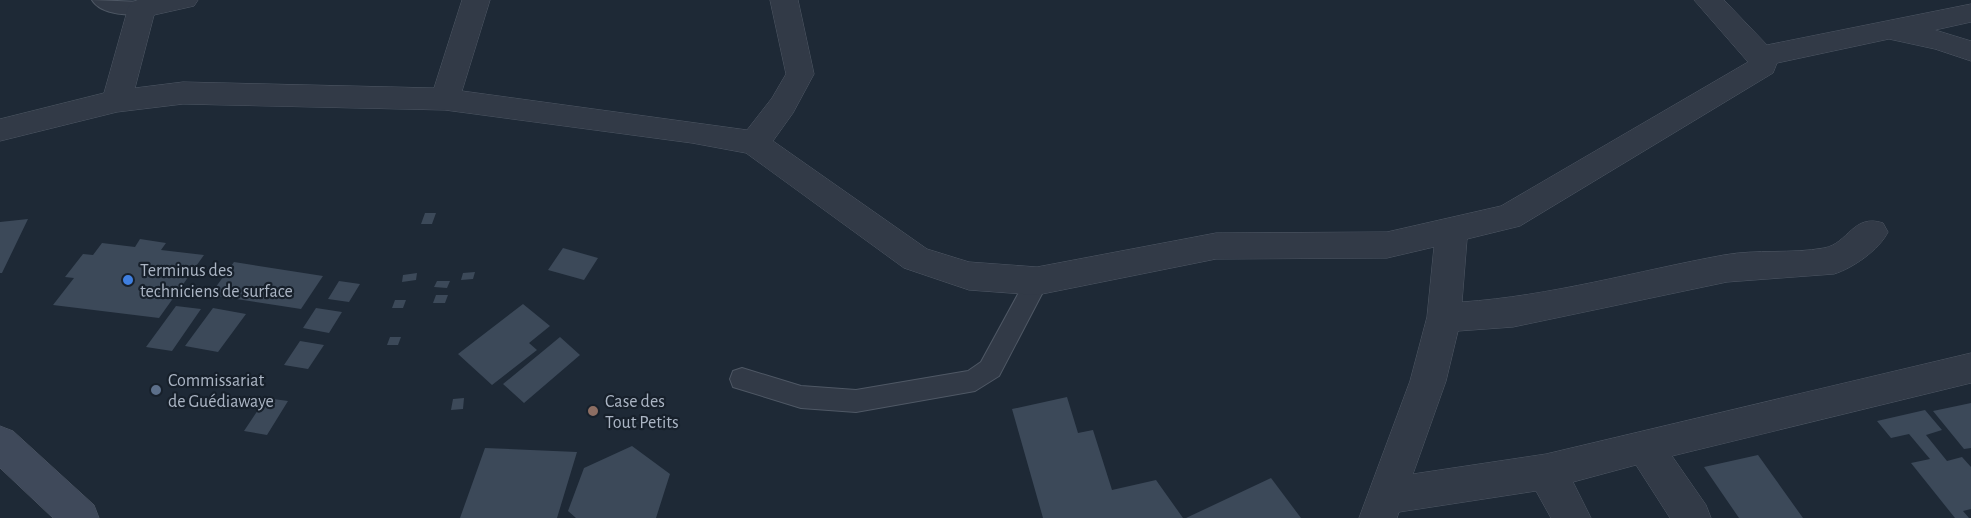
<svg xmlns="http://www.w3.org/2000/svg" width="1971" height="518" viewBox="0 0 1971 518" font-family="'Alegreya Sans',sans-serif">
	<rect width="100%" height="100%" fill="#1e2936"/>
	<path fill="#3c4959" d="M 425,213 L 436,213 L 432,224 L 421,224 Z
		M 28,219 L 2,273 L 0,273 L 0,222 Z
		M 140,239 L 166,243 L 161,250 L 204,255 L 159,318 L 53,305 L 74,278 L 65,277 L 83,254 L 93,255 L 102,243 L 135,247 Z
		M 563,248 L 598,258 L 584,280 L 548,270 Z
		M 234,262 L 323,276 L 301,309 L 210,295 Z
		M 475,272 L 473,279 L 461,280 L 463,273 Z
		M 417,273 L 416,280 L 402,282 L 403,275 Z
		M 339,281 L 360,284 L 349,302 L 328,299 Z
		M 437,281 L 450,281 L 447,288 L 434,287 Z
		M 436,295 L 448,295 L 445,303 L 433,303 Z
		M 395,300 L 406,300 L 403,308 L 392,308 Z
		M 523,304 L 550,326 L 529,343 L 537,350 L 492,385 L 458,354 Z
		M 176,306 L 201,309 L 172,351 L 146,347 Z
		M 213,308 L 246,314 L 218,352 L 185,346 Z
		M 316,308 L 342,312 L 329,333 L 303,328 Z
		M 390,337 L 401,337 L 398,345 L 387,345 Z
		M 560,337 L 580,355 L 524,403 L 503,384 Z
		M 300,341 L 324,345 L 308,369 L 284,365 Z
		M 1067,397 L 1078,433 L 1093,430 L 1112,490 L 1156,480 L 1183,518 L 1043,518 L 1012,409 Z
		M 266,398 L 288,401 L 267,435 L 244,431 Z
		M 464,398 L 463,409 L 451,410 L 453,399 Z
		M 1971,403 L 1971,448 L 1964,449 L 1933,411 Z
		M 1925,410 L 1942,430 L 1926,435 L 1947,461 L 1962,457 L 1971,467 L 1971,509 L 1963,511 L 1969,518 L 1955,518 L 1911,463 L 1930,459 L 1909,434 L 1891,438 L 1877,421 Z
		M 632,446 L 670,474 L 656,518 L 576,518 L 568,511 L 584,468 Z
		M 485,448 L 577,452 L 557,518 L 460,518 Z
		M 1758,455 L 1803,518 L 1739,518 L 1704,467 Z
		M 1271,478 L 1301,518 L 1186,518 Z"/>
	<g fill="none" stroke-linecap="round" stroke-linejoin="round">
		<defs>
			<path id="lane" d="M 92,0 L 142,2 L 149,4 L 151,8 L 149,12 C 132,17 101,15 92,0 Z
				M 1037,272 L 1045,274 L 1048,281 L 1045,288 L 999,376 L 975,391 L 856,412 L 801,408 L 733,387 L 730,379 L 733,371 L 742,368 L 801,386 L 856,390 L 968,371 L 981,362 L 1029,274 Z"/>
			<path id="street" d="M 138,0 L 198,0 L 194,6 L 154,15 L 135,88 L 183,82 L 434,88 L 462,0 L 490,0 L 462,91 L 747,130 L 772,98 L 786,74 L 770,0 L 798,0 L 814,74 L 793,113 L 773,141 L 927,249 L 969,262 L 1037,267 L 1216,233 L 1387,232 L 1501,206 L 1748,62 L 1694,0 L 1724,0 L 1767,45 L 1971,4 L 1971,22 L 1935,30 L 1971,41 L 1971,61 L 1935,49 L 1889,39 L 1777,63 L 1773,73 L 1520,226 L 1467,239 L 1462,302 C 1551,296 1637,271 1724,255 C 1757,249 1791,254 1824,248 C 1848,244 1853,213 1883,223 L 1888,232 C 1879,250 1853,268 1834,274 L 1727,282 L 1513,327 L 1458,331 L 1446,381 L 1413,474 L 1546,454 L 1971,353 L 1971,383 L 1672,456 L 1706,505 L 1711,518 L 1670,518 L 1636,465 L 1573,482 L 1591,518 L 1551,518 L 1536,491 L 1399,512 L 1397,518 L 1359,518 L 1410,381 L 1427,317 L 1434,247 L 1387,258 L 1216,259 L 1037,295 L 969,290 L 904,268 L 746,153 L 692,143 L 445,110 L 183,104 L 117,112 L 0,141 L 0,119 L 104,93 L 128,8 L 132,2 Z"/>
			<path id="secondary" d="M 0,426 L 13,431 L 94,505 L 99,518 L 53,518 L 0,468 Z"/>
		</defs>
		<use href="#lane" stroke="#4f5865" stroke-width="2"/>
		<use href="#street" stroke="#4f5865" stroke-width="1"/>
		<use href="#secondary" stroke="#4f5865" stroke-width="1"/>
		<use href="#lane" fill="#323a47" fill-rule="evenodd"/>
		<use href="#street" fill="#323a47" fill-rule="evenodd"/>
		<use href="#secondary" fill="#3f495a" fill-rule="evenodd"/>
	</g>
	<circle fill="#3f7fe0" stroke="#17202b" stroke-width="2" cx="128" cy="280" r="6"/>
	<circle fill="#5c6f8a" stroke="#17202b" stroke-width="2" cx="156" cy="390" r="6"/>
	<circle fill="#8d6e63" stroke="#17202b" stroke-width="2" cx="593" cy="411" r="6"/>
	<g text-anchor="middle" stroke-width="4.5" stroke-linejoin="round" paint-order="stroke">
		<g font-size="18" fill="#abb5c4" stroke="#17202b" text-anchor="start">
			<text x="140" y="276">Terminus des<tspan x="140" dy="21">techniciens de surface</tspan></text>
			<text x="168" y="386">Commissariat<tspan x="168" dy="21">de Guédiawaye</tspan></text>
			<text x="605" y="407">Case des<tspan x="605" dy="21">Tout Petits</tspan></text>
		</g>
	</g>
</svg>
